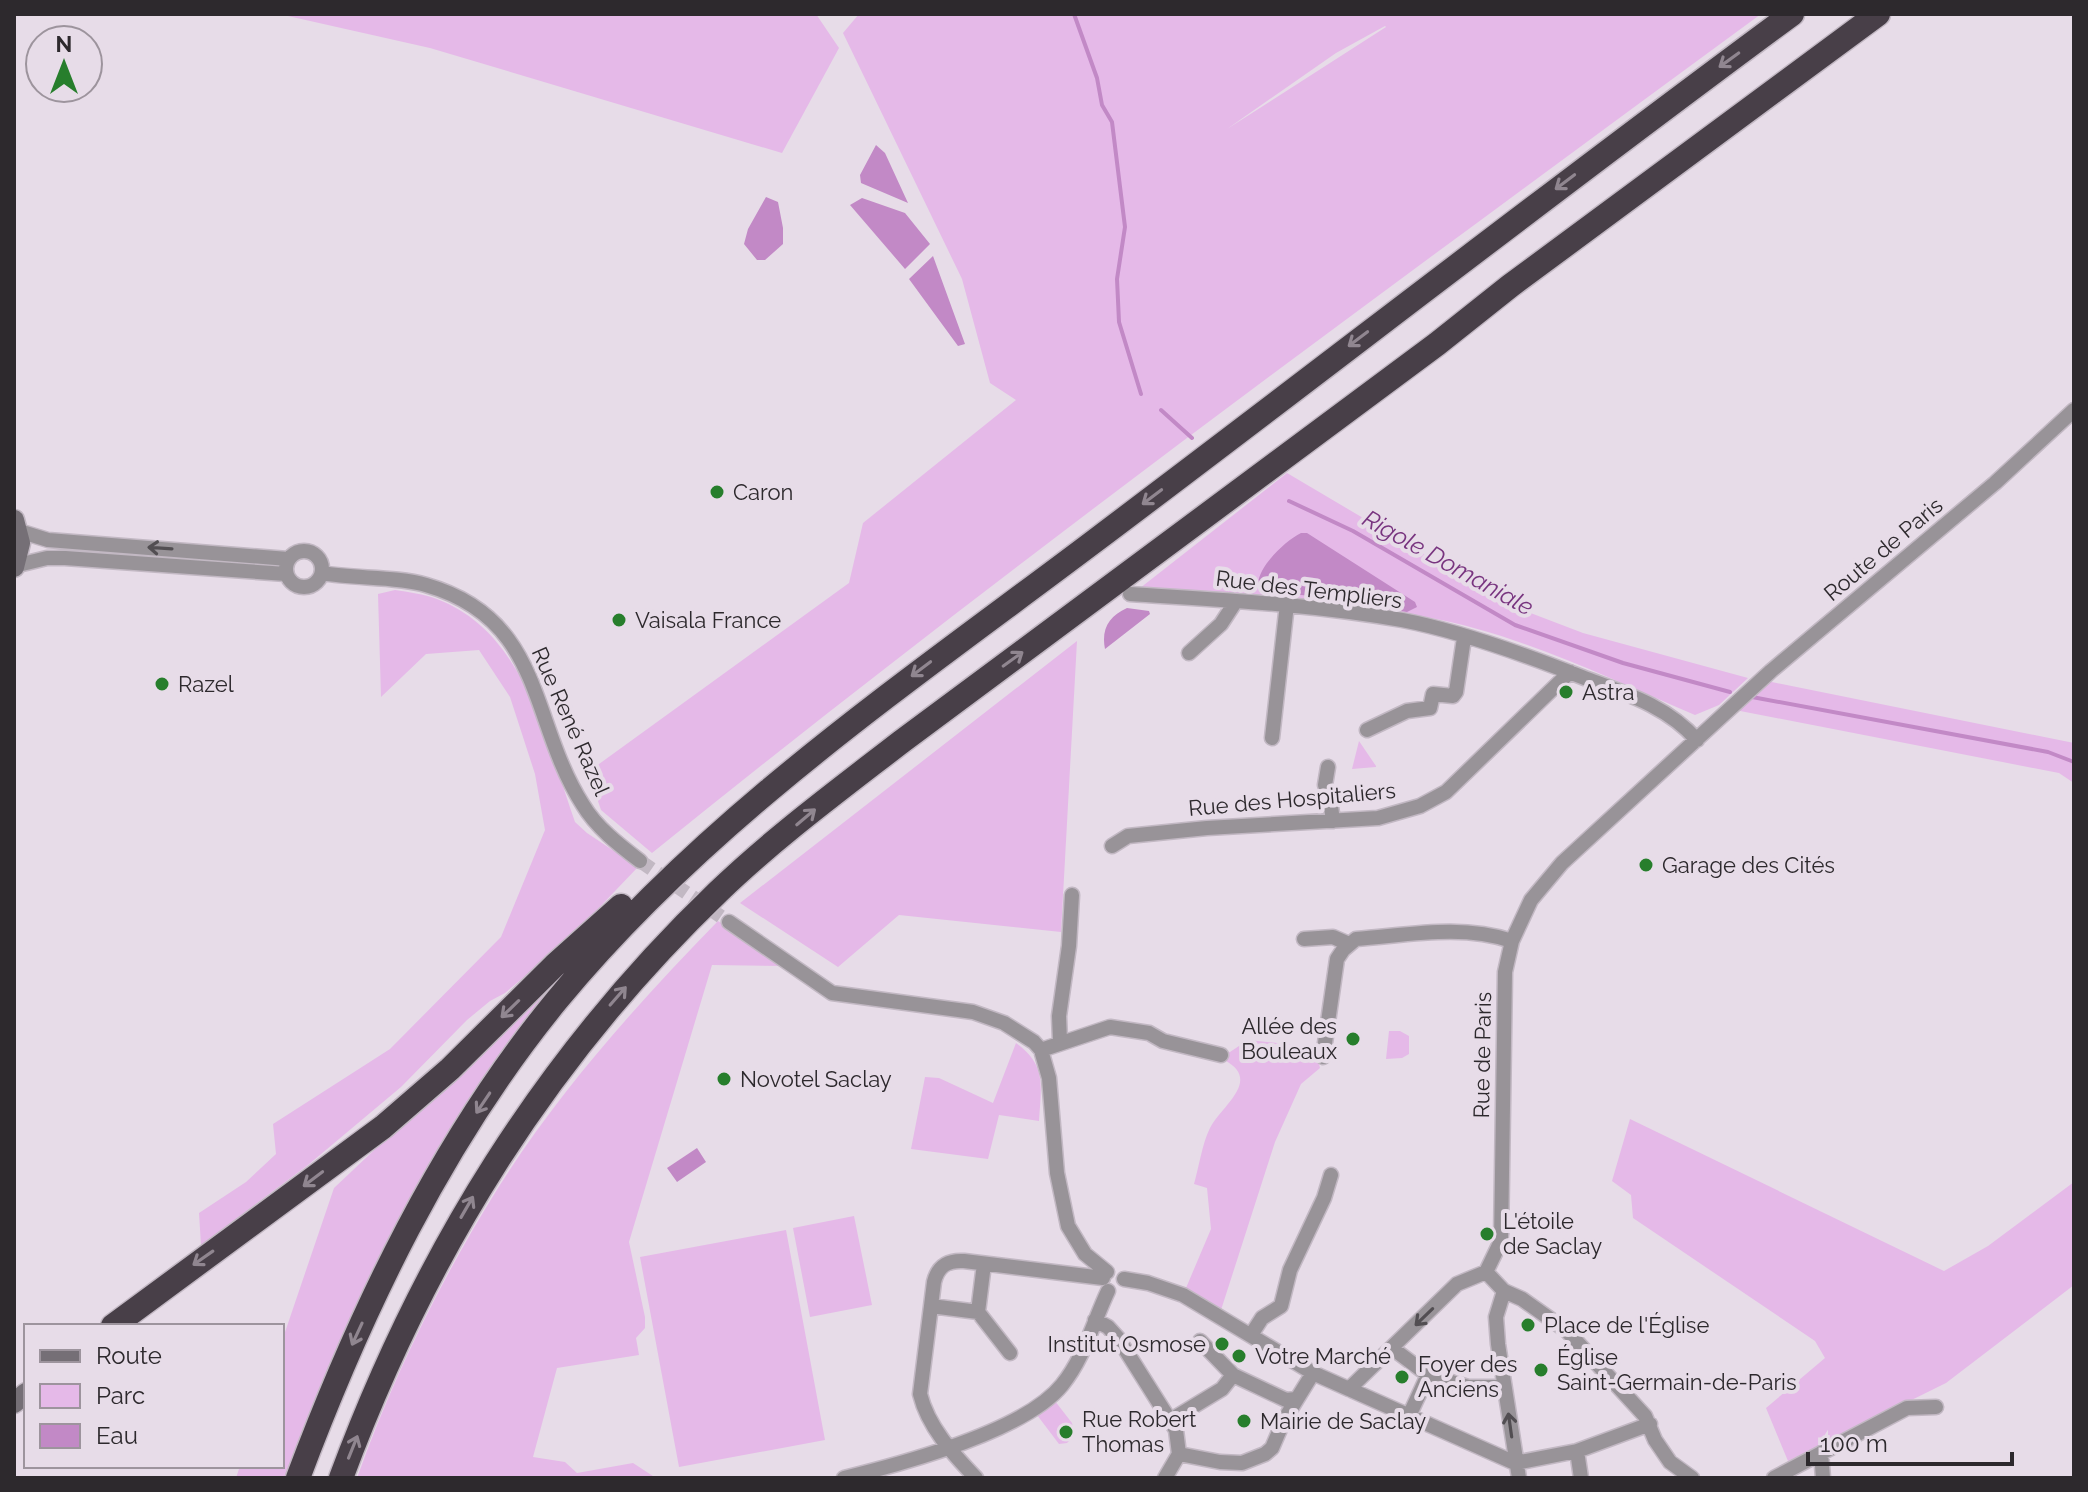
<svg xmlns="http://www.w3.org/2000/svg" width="2088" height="1492" viewBox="0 0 2088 1492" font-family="Raleway,sans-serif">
	<rect width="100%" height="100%" fill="#e7dce8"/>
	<path fill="#e5b9e8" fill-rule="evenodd" d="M 279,14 L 816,14 L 839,48 L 782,153 L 430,48 Z
		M 859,14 L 1761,14 C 1387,289 1013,561 652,853 L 601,810 L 588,772 L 849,583 L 863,523 L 1016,400 L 990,383 L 962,279 L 843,33 ZM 1385,26 L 1386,27 L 1227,129 L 1336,53 Z
		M 1287,473 L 1512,606 L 1583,633 L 1748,678 L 1719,705 L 1695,715 C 1609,678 1520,634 1426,617 C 1330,600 1232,598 1135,592 Z
		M 395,590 C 408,592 424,594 437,599 C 526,633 546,741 575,822 L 587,833 L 638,867 L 571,937 L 505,993 L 490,1001 L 467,1020 L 401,1087 L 308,1165 L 201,1245 L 199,1213 L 246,1182 L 276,1154 L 273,1124 L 390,1049 L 501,937 L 545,830 L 535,774 L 510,697 L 479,650 L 426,654 L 381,697 L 378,594 Z
		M 1077,641 L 1061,932 L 899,915 L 838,967 L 740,903 Z
		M 1767,681 L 2074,743 L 2074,783 L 2059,773 L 1735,710 Z
		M 1359,741 L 1376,766 L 1376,767 L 1352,769 Z
		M 718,921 L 787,966 L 712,965 L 629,1242 L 645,1317 L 645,1328 L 636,1338 L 639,1355 L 557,1368 L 533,1457 L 565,1462 L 577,1473 L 633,1463 L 656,1478 L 357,1478 C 393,1377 441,1279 498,1188 C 559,1091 638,1003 718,921 Z
		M 551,983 L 550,988 C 469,1086 407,1199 353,1315 C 328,1369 304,1422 285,1478 L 236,1478 L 240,1466 L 282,1466 L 282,1341 L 334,1188 Z
		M 1389,1031 L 1400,1031 L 1409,1036 L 1409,1054 L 1402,1058 L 1386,1059 Z
		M 1248,1040 L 1315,1047 L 1320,1068 L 1301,1084 L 1275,1142 L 1221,1310 L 1186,1288 L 1211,1229 L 1207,1188 L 1194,1184 C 1199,1167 1202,1144 1210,1128 C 1221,1106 1263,1080 1224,1060 L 1224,1051 L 1230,1052 Z
		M 1016,1043 C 1047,1065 1041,1086 1039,1121 L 999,1115 L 988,1159 L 911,1149 L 925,1077 L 939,1078 L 993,1103 Z
		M 1630,1119 L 1944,1271 L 1988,1246 L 2074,1182 L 2074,1285 L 1946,1383 L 1788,1461 L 1766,1408 L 1825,1358 L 1815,1341 L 1633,1218 L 1631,1195 L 1612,1181 Z
		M 854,1216 L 872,1305 L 810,1317 L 793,1228 Z
		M 786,1230 L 825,1440 L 679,1467 L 640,1257 Z
		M 1055,1401 L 1072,1423 L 1075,1435 L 1067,1443 L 1059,1444 L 1037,1415 Z"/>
	<path fill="#c289c6" d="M 876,145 L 885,153 L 908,203 L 861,183 L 860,175 Z
		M 766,197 L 778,202 L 783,228 L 783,244 L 765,260 L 757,260 L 744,244 L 748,229 Z
		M 862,198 L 905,213 L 930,244 L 905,269 L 850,205 Z
		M 933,256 L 965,344 L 958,346 L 909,279 Z
		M 1301,533 L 1307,533 L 1415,602 L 1417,607 L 1407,612 L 1312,596 L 1267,592 L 1258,584 C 1259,566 1285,541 1301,533 Z
		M 1127,608 L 1149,611 L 1150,614 L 1105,649 C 1101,629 1109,616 1127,608 Z
		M 697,1148 L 706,1162 L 677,1182 L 667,1168 Z"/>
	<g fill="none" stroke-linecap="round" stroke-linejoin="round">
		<path stroke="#c289c6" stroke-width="4" d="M 1074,14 L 1097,78 L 1102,105 L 1112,122 L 1125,227 L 1117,279 L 1119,322 L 1141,394
			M 1161,410 L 1192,438
			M 1289,501 L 1353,531 L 1515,625 L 1623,663 L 1730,692
			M 1752,697 L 2048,752 L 2074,762"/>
		<path stroke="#c2b8c3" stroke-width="14" stroke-dasharray="14 7" stroke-linecap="butt" d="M 640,861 L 729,922"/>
		<defs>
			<path id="street" d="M 19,531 L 48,540 L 288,559
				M286 569a18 18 0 1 1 36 0a18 18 0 1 1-36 0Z
				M 14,566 L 47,558 L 65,558 L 286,574
				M 322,573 C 355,579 396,576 426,585 C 545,619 529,721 583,805 C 596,827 619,845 640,861
				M 1130,594 C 1221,600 1312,604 1402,620 C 1460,631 1526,655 1582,677 C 1624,693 1666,705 1697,740
				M 1189,653 L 1221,624 L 1236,601
				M 1367,730 L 1407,711 L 1430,708 L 1433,694 L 1453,696 L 1456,692 L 1464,638
				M 1272,738 L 1287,604
				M 1328,767 L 1325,785 L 1329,792 L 1333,821
				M 1112,846 L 1128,836 L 1207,828 L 1378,818 L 1420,806 L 1446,792 L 1570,672
				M 729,922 L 832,993 L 973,1012 L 1004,1023 L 1034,1042 L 1041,1050 L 1049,1078 L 1057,1173 L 1068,1226 L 1085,1254 L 1107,1272
				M 1304,939 L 1333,937 L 1349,944
				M 1060,1041 L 1059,1016 L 1069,946 L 1072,895
				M 1041,1050 L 1110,1027 L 1149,1033 L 1163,1041 L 1221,1055
				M 1323,1057 L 1337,959 L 1343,950 L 1356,939 C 1409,935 1461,924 1512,941
				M 1124,1279 L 1148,1283 L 1183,1295 L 1313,1373 L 1515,1463
				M 1504,1291 L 1486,1272 L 1501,1241 L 1505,972 L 1512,941 L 1531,900 L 1562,863 L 1771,671 L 1995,483 L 2074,410
				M 1504,1291 L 1522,1299 L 1567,1331 L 1645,1416 L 1655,1440 L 1670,1462 L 1692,1478
				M 1504,1291 L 1496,1317 L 1498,1344 L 1519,1478
				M 931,1306 L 978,1312 L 984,1264
				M 978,1312 L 1010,1353
				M 1095,1320 L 1108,1327 L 1118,1338 L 1176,1430 L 1179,1454 L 1165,1478
				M 1251,1335 L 1262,1318 L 1281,1306 L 1290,1270 L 1324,1198 L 1331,1175
				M 1200,1341 L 1233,1375
				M 1392,1348 L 1428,1375
				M 1349,1389 L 1457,1284 L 1486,1272
				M 1409,1416 L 1428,1375 L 1468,1387 L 1504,1387
				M 1171,1420 L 1222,1389 L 1233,1375 L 1286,1400 L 1296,1399
				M 1577,1451 L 1581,1478
				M 1821,1453 L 1823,1478
				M 1179,1454 L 1220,1462 L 1242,1463 L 1265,1454 L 1272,1448 L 1284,1420 L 1313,1373
				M 1515,1463 L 1577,1451 L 1650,1424
				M 844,1478 C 901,1464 1025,1431 1062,1385 C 1084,1358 1093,1323 1108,1291
				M 976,1478 C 953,1454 928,1427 920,1394 L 934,1282 C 938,1266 947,1260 964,1261 L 1103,1278
				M 1774,1478 L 1907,1408 L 1936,1407"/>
			<path id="secondary" d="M 14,520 L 20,543 L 14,567
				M 14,1403 L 26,1393"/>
			<path id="highway" d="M 113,1326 L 383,1127 L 450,1069 L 555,965 L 621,906
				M 298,1478 C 361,1310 442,1140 557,1000 C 707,818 905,684 1092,543 C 1326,367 1557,187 1792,14
				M 341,1478 C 424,1254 545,1058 718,892 C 774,838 839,790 901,742 L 1437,344 L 1510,286 L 1878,14"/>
		</defs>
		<use href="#street" stroke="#c2b8c3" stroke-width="17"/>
		<use href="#secondary" stroke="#c2b8c3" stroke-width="23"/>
		<use href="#highway" stroke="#c2b8c3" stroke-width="27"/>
		<use href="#street" stroke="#989398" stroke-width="14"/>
		<use href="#secondary" stroke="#756f76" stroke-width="20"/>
		<use href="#highway" stroke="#483f48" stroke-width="24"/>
	</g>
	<defs><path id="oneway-shaft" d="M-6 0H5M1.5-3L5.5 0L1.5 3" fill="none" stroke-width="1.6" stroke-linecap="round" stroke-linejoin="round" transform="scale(2)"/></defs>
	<g stroke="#908690">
		<use href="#oneway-shaft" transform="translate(1729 60) rotate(144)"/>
		<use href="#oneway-shaft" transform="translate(1565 182) rotate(143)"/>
		<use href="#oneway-shaft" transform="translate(1358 339) rotate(143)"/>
		<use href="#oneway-shaft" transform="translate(1152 497) rotate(143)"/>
		<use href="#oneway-shaft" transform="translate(1013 659) rotate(-36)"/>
		<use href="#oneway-shaft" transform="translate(921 669) rotate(143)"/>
		<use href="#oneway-shaft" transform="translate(806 817) rotate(-40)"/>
		<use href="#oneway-shaft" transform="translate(618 996) rotate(-49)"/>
		<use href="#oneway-shaft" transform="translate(510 1009) rotate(136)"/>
		<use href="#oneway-shaft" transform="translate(483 1103) rotate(124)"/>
		<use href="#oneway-shaft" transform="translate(313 1179) rotate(143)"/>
		<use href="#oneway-shaft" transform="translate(467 1207) rotate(-60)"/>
		<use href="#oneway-shaft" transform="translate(203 1258) rotate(145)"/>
		<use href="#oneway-shaft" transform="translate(357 1334) rotate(115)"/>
		<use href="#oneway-shaft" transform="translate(353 1447) rotate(-68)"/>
	</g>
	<g stroke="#524e52">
		<use href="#oneway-shaft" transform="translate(160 548) rotate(-176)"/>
		<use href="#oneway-shaft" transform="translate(1424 1317) rotate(136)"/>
		<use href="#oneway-shaft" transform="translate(1510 1425) rotate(-98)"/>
	</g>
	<g fill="#277e2c" stroke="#e7dce8" stroke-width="3">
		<circle cx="717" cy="492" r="8"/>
		<circle cx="619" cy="620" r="8"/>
		<circle cx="162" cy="684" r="8"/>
		<circle cx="1566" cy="692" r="8"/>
		<circle cx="1646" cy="865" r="8"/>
		<circle cx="1353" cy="1039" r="8"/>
		<circle cx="724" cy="1079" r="8"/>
		<circle cx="1487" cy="1234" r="8"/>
		<circle cx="1528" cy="1325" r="8"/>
		<circle cx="1222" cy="1344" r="8"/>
		<circle cx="1239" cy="1356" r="8"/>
		<circle cx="1541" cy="1370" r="8"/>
		<circle cx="1402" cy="1377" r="8"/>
		<circle cx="1244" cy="1421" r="8"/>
		<circle cx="1066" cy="1432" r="8"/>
	</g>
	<g text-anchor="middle" stroke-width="8" stroke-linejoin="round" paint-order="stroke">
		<g font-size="22" fill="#2d292d" stroke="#e7dce8" text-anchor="start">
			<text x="733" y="500">Caron</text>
			<text x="635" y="628">Vaisala France</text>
			<text x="178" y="692">Razel</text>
			<text x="1582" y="700">Astra</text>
			<text x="1662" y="873">Garage des Cités</text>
			<text x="1337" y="1034" text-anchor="end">Allée des<tspan x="1337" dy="25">Bouleaux</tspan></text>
			<text x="740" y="1087">Novotel Saclay</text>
			<text x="1503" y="1229">L'étoile<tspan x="1503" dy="25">de Saclay</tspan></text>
			<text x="1544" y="1333">Place de l'Église</text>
			<text x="1206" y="1352" text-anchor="end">Institut Osmose</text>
			<text x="1255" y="1364">Votre Marché</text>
			<text x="1557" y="1365">Église<tspan x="1557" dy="25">Saint-Germain-de-Paris</tspan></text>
			<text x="1418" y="1372">Foyer des<tspan x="1418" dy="25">Anciens</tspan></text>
			<text x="1082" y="1427">Rue Robert<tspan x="1082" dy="25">Thomas</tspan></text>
			<text x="1260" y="1429">Mairie de Saclay</text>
		</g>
		<g font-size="22" fill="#2d292d" stroke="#e7dce8">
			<text transform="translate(1883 549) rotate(-40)" y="8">Route de Paris</text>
			<text transform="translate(1309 589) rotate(7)" y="8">Rue des Templiers</text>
			<text transform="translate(571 721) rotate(66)" y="8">Rue René Razel</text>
			<text transform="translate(1292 799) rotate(-5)" y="8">Rue des Hospitaliers</text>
			<text transform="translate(1482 1055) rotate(-89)" y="8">Rue de Paris</text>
		</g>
		<g font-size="24" font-style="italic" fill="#78347f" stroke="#e7dce8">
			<text transform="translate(1448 563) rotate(29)" y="8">Rigole Domaniale</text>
		</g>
	</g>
	<rect width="2088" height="1492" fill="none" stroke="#2d292d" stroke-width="32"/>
	<rect x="24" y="1324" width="260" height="144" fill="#e7dce8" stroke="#9d949d" stroke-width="2"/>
	<rect x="40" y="1350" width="40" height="12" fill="#756f76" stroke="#9d949d" stroke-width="2"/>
	<text x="96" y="1364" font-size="24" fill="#2d292d">Route</text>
	<rect x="40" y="1384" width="40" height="24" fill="#e5b9e8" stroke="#9d949d" stroke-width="2"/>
	<text x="96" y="1404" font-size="24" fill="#2d292d">Parc</text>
	<rect x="40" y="1424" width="40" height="24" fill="#c289c6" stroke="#9d949d" stroke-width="2"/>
	<text x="96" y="1444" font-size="24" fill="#2d292d">Eau</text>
	<g transform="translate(64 64)"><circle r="38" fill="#e7dce8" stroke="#9d949d" stroke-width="2"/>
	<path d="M0-6L14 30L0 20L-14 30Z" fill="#277e2c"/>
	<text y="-12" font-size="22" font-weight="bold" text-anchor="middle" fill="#2d292d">N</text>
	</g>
	<path d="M1808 1452v12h204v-12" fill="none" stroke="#2d292d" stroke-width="4"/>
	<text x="1820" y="1452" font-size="24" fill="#2d292d" stroke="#e7dce8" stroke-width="6" paint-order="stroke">100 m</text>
</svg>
